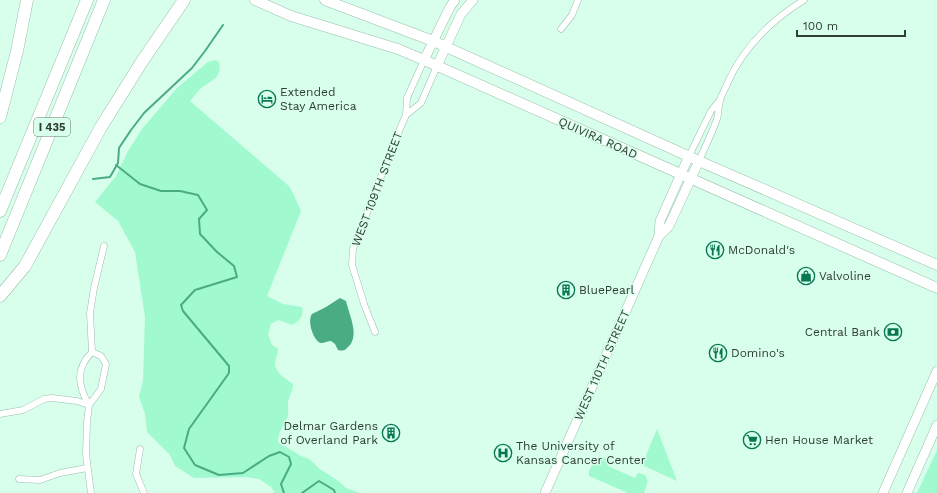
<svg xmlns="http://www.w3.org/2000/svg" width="937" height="493" viewBox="0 0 937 493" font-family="'Work Sans',sans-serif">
	<rect width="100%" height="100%" fill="#d8ffeb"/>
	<path fill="#a1f9cf" d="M 215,60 L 219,62 C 223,79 209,81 200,89 C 197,93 193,97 190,101 L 290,187 L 301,211 L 267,296 L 283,304 L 302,307 C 304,316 300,321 292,325 L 278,320 L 271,324 L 268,334 L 272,345 L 278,349 C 278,353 276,357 275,362 C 274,372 286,379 293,384 C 293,392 287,399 288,406 C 288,411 289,414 287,418 C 283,428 278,431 278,442 L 301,456 L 307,458 L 314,463 L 318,468 L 337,480 L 346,488 L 360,493 L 275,493 L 271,487 L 259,479 L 246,477 L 194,478 L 175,466 L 170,455 L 147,432 L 145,414 L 139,397 L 143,380 L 145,317 L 135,252 L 118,221 L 95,202 L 116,176 L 128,151 L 142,129 L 177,88 L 208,62 Z
		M 657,429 L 677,481 L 642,465 Z
		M 937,450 L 937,493 L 917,493 Z
		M 604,457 L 610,460 L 608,466 L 635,478 L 638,473 L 645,475 L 648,481 L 644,493 L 628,493 L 589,476 C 587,468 597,459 604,457 Z"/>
	<path fill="#4aac82" d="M 340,298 L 346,301 C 349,315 361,337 347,348 C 344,351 342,351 338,350 L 335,344 L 331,341 C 328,341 324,343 321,343 C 313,341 307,320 312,314 L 326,307 Z"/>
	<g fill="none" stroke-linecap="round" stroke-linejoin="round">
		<path stroke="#4aac82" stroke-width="2" d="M 116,165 L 140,184 L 161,191 L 180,191 L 198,195 L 207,210 L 199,219 L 200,234 L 217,252 L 234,266 L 237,277 L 195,290 L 181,305 L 183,311 L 229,366 L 229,373 L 189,429 L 184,448 L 195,465 L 219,475 L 243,473 L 269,456 L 280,452 L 289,457 L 291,464 L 281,484 L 284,493
			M 93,179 L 110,177 L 118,163 L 119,148 L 131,130 L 144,113 L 192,68 L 205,51 L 223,25
			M 302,493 L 319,481 L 334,490 L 335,493"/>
		<defs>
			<path id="street" d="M 561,29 L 572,15 L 578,0
				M 406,115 L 407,98 L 424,60
				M 689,156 L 711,111 L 719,101
				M 699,161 C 705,147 712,133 717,119 C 719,113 718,107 720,101 C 721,95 725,90 727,84 C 743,48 770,21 804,0
				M 375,332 L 364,304 L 352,265 L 353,249 L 396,138 L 406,115 L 421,103 L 437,66
				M 89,405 C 78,386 75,369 92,352 L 90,313 L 94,288 L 104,246
				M 0,414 L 23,410 L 44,399 L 52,398 L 77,401 L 89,405
				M 140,449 L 136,474 L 144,493
				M 19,479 L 40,480 L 60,473 L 87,468
				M 91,493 L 86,454 L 87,422 L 89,405 L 101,389 L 106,364 L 101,356 L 92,352"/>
			<path id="secondary" d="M 424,60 L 450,7 L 455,0
				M 437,66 L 461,14 L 473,0
				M 659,236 L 669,226 L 699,161
				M 545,493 L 659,236 L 660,221 L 689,156
				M 883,493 L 937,371
				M 907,493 L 937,425"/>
			<path id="primary" d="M 255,0 L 291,16 L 398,49 L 424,60 L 937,288
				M 325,0 L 433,41 L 699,161 L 937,265"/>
			<path id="highway" d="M 0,117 L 17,51 L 27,0
				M 0,211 L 87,0
				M 0,255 L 104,0
				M 0,296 L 25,266 L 101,127 L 141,63 L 184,0"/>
		</defs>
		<use href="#street" stroke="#99beab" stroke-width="7"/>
		<use href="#secondary" stroke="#99beab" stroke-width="10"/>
		<use href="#primary" stroke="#99beab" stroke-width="11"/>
		<use href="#highway" stroke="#99beab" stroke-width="13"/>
		<use href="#street" stroke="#fff" stroke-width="6"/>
		<use href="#secondary" stroke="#fff" stroke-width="9"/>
		<use href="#primary" stroke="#fff" stroke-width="10"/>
		<use href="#highway" stroke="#fff" stroke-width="12"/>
	</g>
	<defs>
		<symbol id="hotel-ring" viewBox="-11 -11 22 22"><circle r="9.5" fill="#d8ffeb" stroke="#087852" stroke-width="1.5"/><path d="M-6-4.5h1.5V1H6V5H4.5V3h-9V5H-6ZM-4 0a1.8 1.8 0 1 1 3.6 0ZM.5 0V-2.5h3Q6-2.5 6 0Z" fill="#087852"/></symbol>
		<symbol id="restaurant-ring" viewBox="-11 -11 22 22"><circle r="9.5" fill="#d8ffeb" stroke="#087852" stroke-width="1.5"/><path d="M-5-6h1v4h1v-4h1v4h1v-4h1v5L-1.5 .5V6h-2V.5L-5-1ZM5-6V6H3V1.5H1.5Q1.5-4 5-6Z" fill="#087852"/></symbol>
		<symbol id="shop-ring" viewBox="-11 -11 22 22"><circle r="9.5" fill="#d8ffeb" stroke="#087852" stroke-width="1.5"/><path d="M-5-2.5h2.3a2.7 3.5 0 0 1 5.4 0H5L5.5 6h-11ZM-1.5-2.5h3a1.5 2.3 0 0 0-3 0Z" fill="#087852"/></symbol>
		<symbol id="building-ring" viewBox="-11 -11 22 22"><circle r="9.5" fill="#d8ffeb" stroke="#087852" stroke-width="1.5"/><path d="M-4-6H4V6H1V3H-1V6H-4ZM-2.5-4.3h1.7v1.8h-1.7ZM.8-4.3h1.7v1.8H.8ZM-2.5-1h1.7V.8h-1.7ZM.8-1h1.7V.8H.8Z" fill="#087852"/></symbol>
		<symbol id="bank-ring" viewBox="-11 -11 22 22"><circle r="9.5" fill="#d8ffeb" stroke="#087852" stroke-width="1.5"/><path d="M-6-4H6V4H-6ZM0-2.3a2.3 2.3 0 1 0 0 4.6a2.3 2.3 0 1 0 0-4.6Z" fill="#087852"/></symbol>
		<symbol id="supermarket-ring" viewBox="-11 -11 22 22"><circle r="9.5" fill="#d8ffeb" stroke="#087852" stroke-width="1.5"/><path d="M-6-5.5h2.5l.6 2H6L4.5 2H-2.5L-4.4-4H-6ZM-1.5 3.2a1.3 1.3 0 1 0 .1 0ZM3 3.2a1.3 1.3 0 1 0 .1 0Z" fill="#087852"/></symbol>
		<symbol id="hospital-ring" viewBox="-11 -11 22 22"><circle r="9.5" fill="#d8ffeb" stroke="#087852" stroke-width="1.5"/><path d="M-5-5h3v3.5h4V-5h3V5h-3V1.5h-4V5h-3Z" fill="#087852"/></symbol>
	</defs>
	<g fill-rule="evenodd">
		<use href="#hotel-ring" x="257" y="89" width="20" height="20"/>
		<use href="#restaurant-ring" x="705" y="240" width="20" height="20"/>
		<use href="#shop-ring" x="796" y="266" width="20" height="20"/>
		<use href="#building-ring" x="556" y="280" width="20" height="20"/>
		<use href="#bank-ring" x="883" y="322" width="20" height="20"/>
		<use href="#restaurant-ring" x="708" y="343" width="20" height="20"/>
		<use href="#building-ring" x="381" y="423" width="20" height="20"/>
		<use href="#supermarket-ring" x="742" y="430" width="20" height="20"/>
		<use href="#hospital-ring" x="493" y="443" width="20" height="20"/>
	</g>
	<g text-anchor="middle" stroke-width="3" stroke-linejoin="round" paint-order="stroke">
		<rect fill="#d8ffeb" stroke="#62786c" stroke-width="1" x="34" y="118" width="36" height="18" rx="3"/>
		<g font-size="11" font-weight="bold" fill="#2f3e36">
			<text x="52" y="131">I 435</text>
		</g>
		<g font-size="12" fill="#2f3e36" stroke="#d8ffeb" text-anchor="start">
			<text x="280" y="96">Extended<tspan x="280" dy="14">Stay America</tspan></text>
			<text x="728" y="254">McDonald's</text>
			<text x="819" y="280">Valvoline</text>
			<text x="579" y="294">BluePearl</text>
			<text x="880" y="336" text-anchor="end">Central Bank</text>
			<text x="731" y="357">Domino's</text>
			<text x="378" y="430" text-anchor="end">Delmar Gardens<tspan x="378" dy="14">of Overland Park</tspan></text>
			<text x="765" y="444">Hen House Market</text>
			<text x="516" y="450">The University of<tspan x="516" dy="14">Kansas Cancer Center</tspan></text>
		</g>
		<g font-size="12" fill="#2f3e36" stroke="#d8ffeb">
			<text transform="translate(598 138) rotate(24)" y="4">QUIVIRA ROAD</text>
			<text transform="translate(377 189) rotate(-69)" y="4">WEST 109TH STREET</text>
			<text transform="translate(602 365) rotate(-66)" y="4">WEST 110TH STREET</text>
		</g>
	</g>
	<path d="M797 30v6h108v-6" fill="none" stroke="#2f3e36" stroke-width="2"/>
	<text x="803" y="30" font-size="12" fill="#2f3e36" stroke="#d8ffeb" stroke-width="3" paint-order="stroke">100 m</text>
</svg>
